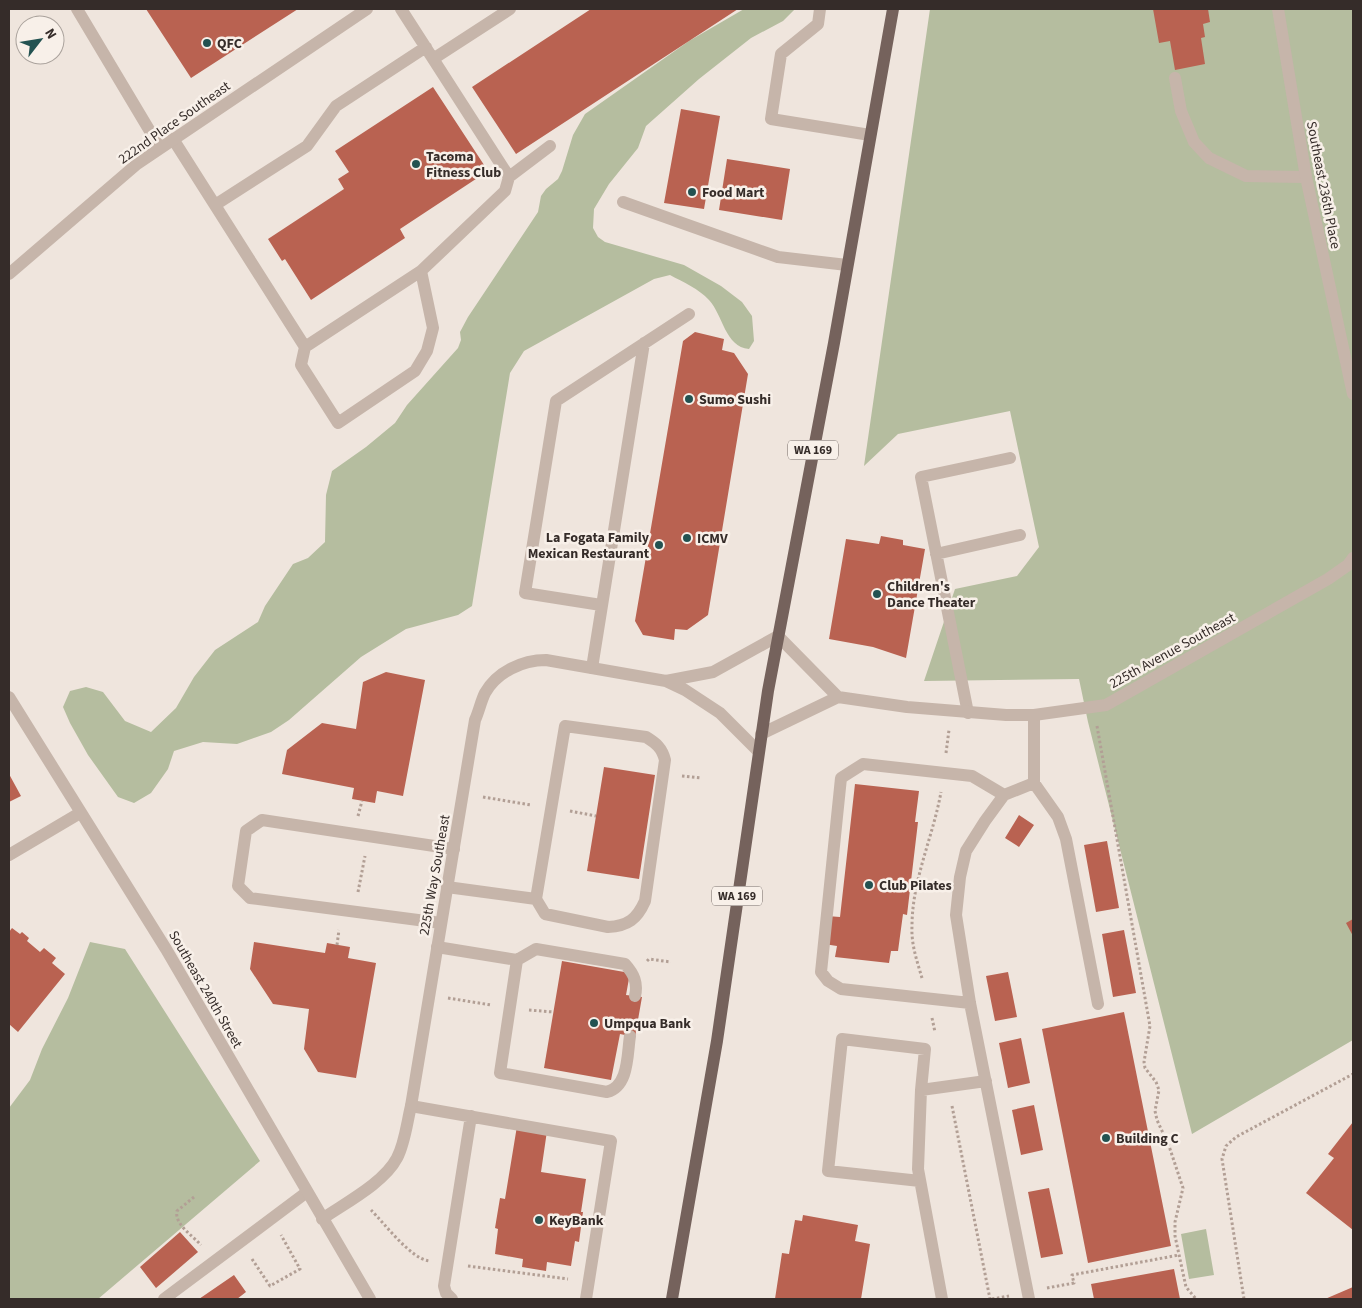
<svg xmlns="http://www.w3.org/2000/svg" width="1362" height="1308" viewBox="0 0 1362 1308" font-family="'Source Sans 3',sans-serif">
	<rect width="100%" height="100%" fill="#efe5dd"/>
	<path fill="#b5bd9f" d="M 744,9 L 795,9 L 783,21 L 751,38 L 699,79 L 646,126 L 638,148 L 609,184 L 594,209 L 593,228 L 598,237 L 605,242 L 684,265 L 721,286 L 742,302 L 752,316 L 754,341 L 749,349 C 725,347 723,315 709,300 C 699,289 683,282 670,275 L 654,279 L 524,351 L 510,373 L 472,606 L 458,615 L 406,629 L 361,657 L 289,720 L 271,732 L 237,744 L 203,742 L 174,751 L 168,769 L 151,793 L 134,803 L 118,797 L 88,755 L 70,723 L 63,707 L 70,691 L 86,687 L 103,692 L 125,721 L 151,732 L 176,708 L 194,677 L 215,650 L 258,622 L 265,606 L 293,564 L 308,558 L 325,542 L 326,495 L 332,471 L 366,447 L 395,423 L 407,405 L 458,348 L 461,340 L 460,332 L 468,317 L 538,212 L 541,196 L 546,189 L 558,179 L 562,171 L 573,135 L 585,114 L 689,41 Z
		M 930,9 L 1353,9 L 1353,1040 L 1192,1134 L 1088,722 L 1079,679 L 924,681 L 955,589 L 1017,576 L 1039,547 L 1010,411 L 898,434 L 864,466 Z
		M 90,942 L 125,949 L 260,1161 L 98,1299 L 9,1299 L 9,1108 L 30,1080 L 42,1049 L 68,998 Z
		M 1206,1229 L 1214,1275 L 1189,1279 L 1181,1234 Z"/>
	<path fill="#b96251" d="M 146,9 L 298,9 L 191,78 Z
		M 591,9 L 738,9 L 516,154 L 472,87 Z
		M 1153,9 L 1208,9 L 1210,22 L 1203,24 L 1205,37 L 1201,38 L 1205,64 L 1175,70 L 1170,41 L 1159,43 Z
		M 433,87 L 488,171 L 400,229 L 405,238 L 311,300 L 285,259 L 282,261 L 268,239 L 344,189 L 338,179 L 349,172 L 335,151 Z
		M 681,109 L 720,116 L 704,209 L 664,203 Z
		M 727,159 L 790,169 L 782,220 L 719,210 Z
		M 695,332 L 724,339 L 722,350 L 734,353 L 748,374 L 708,615 L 687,630 L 675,629 L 674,640 L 643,635 L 635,621 L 683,341 Z
		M 881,536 L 903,540 L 903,545 L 925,549 L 906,658 L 873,647 L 829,639 L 846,539 L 879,544 Z
		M 386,672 L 425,680 L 403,796 L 377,791 L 375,803 L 352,799 L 354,788 L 282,774 L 287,750 L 322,723 L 356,729 L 363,682 Z
		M 604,767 L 655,775 L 639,879 L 587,871 Z
		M 9,774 L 21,796 L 9,802 Z
		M 855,784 L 919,791 L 915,822 L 918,822 L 907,915 L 903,914 L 898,951 L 891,951 L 889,963 L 835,957 L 837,946 L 824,944 L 827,916 L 840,917 Z
		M 1019,815 L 1034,825 L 1019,847 L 1005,838 Z
		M 1107,841 L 1119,908 L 1096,912 L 1084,845 Z
		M 1353,919 L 1353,936 L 1346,923 Z
		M 12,928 L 20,934 L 22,932 L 29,938 L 27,941 L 40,952 L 44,948 L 56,958 L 52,963 L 65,974 L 18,1032 L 9,1024 L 9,932 Z
		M 1124,930 L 1136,993 L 1113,997 L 1102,934 Z
		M 254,942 L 325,953 L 327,943 L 350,947 L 348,958 L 376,963 L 356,1078 L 318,1072 L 304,1049 L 309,1009 L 273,1004 L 250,969 Z
		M 562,961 L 630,973 L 626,995 L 642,997 L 635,1037 L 620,1034 L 611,1080 L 544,1068 Z
		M 1008,972 L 1017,1017 L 995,1021 L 986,976 Z
		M 1124,1012 L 1171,1246 L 1088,1263 L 1042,1029 Z
		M 1021,1038 L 1030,1083 L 1008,1088 L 999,1043 Z
		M 1034,1105 L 1043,1150 L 1021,1155 L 1012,1110 Z
		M 1353,1122 L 1353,1230 L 1306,1193 L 1334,1158 L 1328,1154 Z
		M 517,1126 L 547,1131 L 541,1172 L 586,1179 L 581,1212 L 583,1212 L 579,1242 L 575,1241 L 571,1266 L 547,1262 L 546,1271 L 522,1267 L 523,1259 L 495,1254 L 498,1229 L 495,1228 L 500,1198 L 505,1199 Z
		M 1049,1188 L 1063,1254 L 1041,1258 L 1028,1192 Z
		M 803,1215 L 858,1225 L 855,1241 L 870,1244 L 861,1299 L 775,1299 L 782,1253 L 789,1254 L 795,1220 L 802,1221 Z
		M 180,1232 L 198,1252 L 156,1288 L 140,1267 Z
		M 1174,1269 L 1180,1299 L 1094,1299 L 1091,1284 Z
		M 234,1275 L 246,1292 L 237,1299 L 199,1299 Z
		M 1353,1287 L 1353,1299 L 1325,1299 Z"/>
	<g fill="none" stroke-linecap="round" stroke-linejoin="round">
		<path stroke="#b29f95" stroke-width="3" stroke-dasharray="2.5 2.5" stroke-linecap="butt" d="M 1097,726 L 1150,1026 L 1144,1062 L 1145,1068 L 1156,1082 L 1159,1090 L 1155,1111 L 1157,1120 L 1169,1146 L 1183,1188 L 1175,1222 L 1175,1236 L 1186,1287 L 1196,1299
			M 946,753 L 949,730
			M 682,776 L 701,778
			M 483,797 L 531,805
			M 570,811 L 596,816
			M 358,816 L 362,801
			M 358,892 L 365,856
			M 337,945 L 339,930
			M 647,961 L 649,959 L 671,962
			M 922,978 C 917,961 911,944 912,926 C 912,880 933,837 941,792
			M 448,998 L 491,1005
			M 529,1010 L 553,1012
			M 932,1018 L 935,1032
			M 952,1106 L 990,1299
			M 194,1197 L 177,1211 C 174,1224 193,1236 201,1245
			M 371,1210 C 385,1224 410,1258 429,1261
			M 252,1259 L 270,1286 L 300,1269 L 281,1235
			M 468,1266 L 568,1279
			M 1047,1288 L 1074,1283 L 1072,1275 L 1179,1255
			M 992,1299 L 1009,1296
			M 1244,1299 L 1222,1159 L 1226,1146 L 1236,1137 L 1353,1074"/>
		<path stroke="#c6b5aa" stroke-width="12" d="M 401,9 L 509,177
			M 820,9 L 818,24 L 781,54 L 771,119 L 870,135
			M 433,59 L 510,9
			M 1175,78 L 1181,111 L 1194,142 L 1209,158 L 1246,176 L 1306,177
			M 173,139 L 305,347
			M 623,202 L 778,257 L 847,265
			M 215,205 L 307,146 L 336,106 L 426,47
			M 421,271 L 433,328 L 427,351 L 415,371 L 338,423 L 301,365 L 305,347 L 421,271 L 505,191 L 509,177 L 550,146
			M 936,554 L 1020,535
			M 601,605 L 525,593 L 556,401 L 689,314
			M 592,668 L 644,343
			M 968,713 L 921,477 L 1010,458
			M 565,726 L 646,737 C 656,743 662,748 665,760 L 645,901 C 637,919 628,926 608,927 L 545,914 L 536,899 Z
			M 1034,783 L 1058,817 L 1066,839 L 1098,1004
			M 447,887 L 536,899
			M 441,923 L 250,898 L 238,886 L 246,831 L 262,820 L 454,849
			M 437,947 L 517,960 L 536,949 L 625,964 C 634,974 638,983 635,996
			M 517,960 L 500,1073 L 607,1092 C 629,1086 627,1055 630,1036
			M 970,1003 L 841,989 L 828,981 L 821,972 L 841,778 L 863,764 L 972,776 L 1004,795
			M 411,1106 L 611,1141 L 586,1299
			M 920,1181 L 828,1171 L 842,1039 L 925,1049 L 921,1090
			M 164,1299 L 307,1192
			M 452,1299 L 446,1293 L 444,1286 L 471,1116
			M 942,1299 L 918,1169 L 921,1090 L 986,1081
			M 1029,1299 L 970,1003 L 956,915 L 960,877 L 966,851 L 985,821 L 1004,795 L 1034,783 L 1034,715"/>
		<path stroke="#c6b5aa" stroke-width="12" d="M 77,9 L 160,148
			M 1278,9 L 1306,177 L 1353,394
			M 9,274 L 137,164 L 367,9
			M 666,681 L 713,672 L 778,636 L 838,697
			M 9,697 L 166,949 L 370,1299
			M 838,697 L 907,707 L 1006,715 L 1034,715 L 1106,705 L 1328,579 L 1348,565 L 1353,558
			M 761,734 L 838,697
			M 9,855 L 80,813
			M 322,1219 C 345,1203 384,1183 397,1158 C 405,1143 407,1122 411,1106 L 475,720 C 479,711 481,701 485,693 C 497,672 522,660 546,660 L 666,681 L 685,690 L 720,713 L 758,751"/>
		<path stroke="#75625c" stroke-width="12" d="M 672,1299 L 717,1041 L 768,691 L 834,343 L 893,9"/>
	</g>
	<g fill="#235251" stroke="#f8f0e9" stroke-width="2">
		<circle cx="207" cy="43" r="5"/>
		<circle cx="416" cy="164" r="5"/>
		<circle cx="692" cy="192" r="5"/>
		<circle cx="689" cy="399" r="5"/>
		<circle cx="687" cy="538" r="5"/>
		<circle cx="659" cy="545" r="5"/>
		<circle cx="877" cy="594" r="5"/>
		<circle cx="869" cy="885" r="5"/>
		<circle cx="594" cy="1023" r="5"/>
		<circle cx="1106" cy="1138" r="5"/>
		<circle cx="539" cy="1220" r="5"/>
	</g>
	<g text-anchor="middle" stroke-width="5" stroke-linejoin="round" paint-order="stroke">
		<g fill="#f8f0e9" stroke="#706763" stroke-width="1">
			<rect x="788" y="440.5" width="50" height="19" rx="4"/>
			<rect x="712" y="886.5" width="50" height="19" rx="4"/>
		</g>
		<g font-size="12" font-weight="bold" fill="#352c29">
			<text x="813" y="454">WA 169</text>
			<text x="737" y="900">WA 169</text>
		</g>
		<g font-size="14" font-weight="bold" fill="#352c29" stroke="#f8f0e9" text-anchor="start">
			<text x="217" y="48">QFC</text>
			<text x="426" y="161">Tacoma<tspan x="426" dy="16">Fitness Club</tspan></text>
			<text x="702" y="197">Food Mart</text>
			<text x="699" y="404">Sumo Sushi</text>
			<text x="649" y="542" text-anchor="end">La Fogata Family<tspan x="649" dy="16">Mexican Restaurant</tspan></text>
			<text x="697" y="543">ICMV</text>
			<text x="887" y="591">Children's<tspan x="887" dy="16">Dance Theater</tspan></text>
			<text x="879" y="890">Club Pilates</text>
			<text x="604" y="1028">Umpqua Bank</text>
			<text x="1116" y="1143">Building C</text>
			<text x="549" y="1225">KeyBank</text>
		</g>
		<g font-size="14" fill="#352c29" stroke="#f8f0e9">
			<text transform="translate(174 122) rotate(-35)" y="5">222nd Place Southeast</text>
			<text transform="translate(1324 185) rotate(79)" y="5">Southeast 236th Place</text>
			<text transform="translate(1172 650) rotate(-29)" y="5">225th Avenue Southeast</text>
			<text transform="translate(434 875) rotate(-80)" y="5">225th Way Southeast</text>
			<text transform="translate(206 989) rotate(60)" y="5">Southeast 240th Street</text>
		</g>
	</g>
	<rect width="1362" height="1308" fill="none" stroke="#352c29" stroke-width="20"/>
	<g transform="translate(40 40) rotate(59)"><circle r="24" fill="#f8f0e9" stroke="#aaa29c"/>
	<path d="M0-4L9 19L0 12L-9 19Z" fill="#235251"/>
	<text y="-8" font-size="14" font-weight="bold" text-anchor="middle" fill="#352c29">N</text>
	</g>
</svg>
